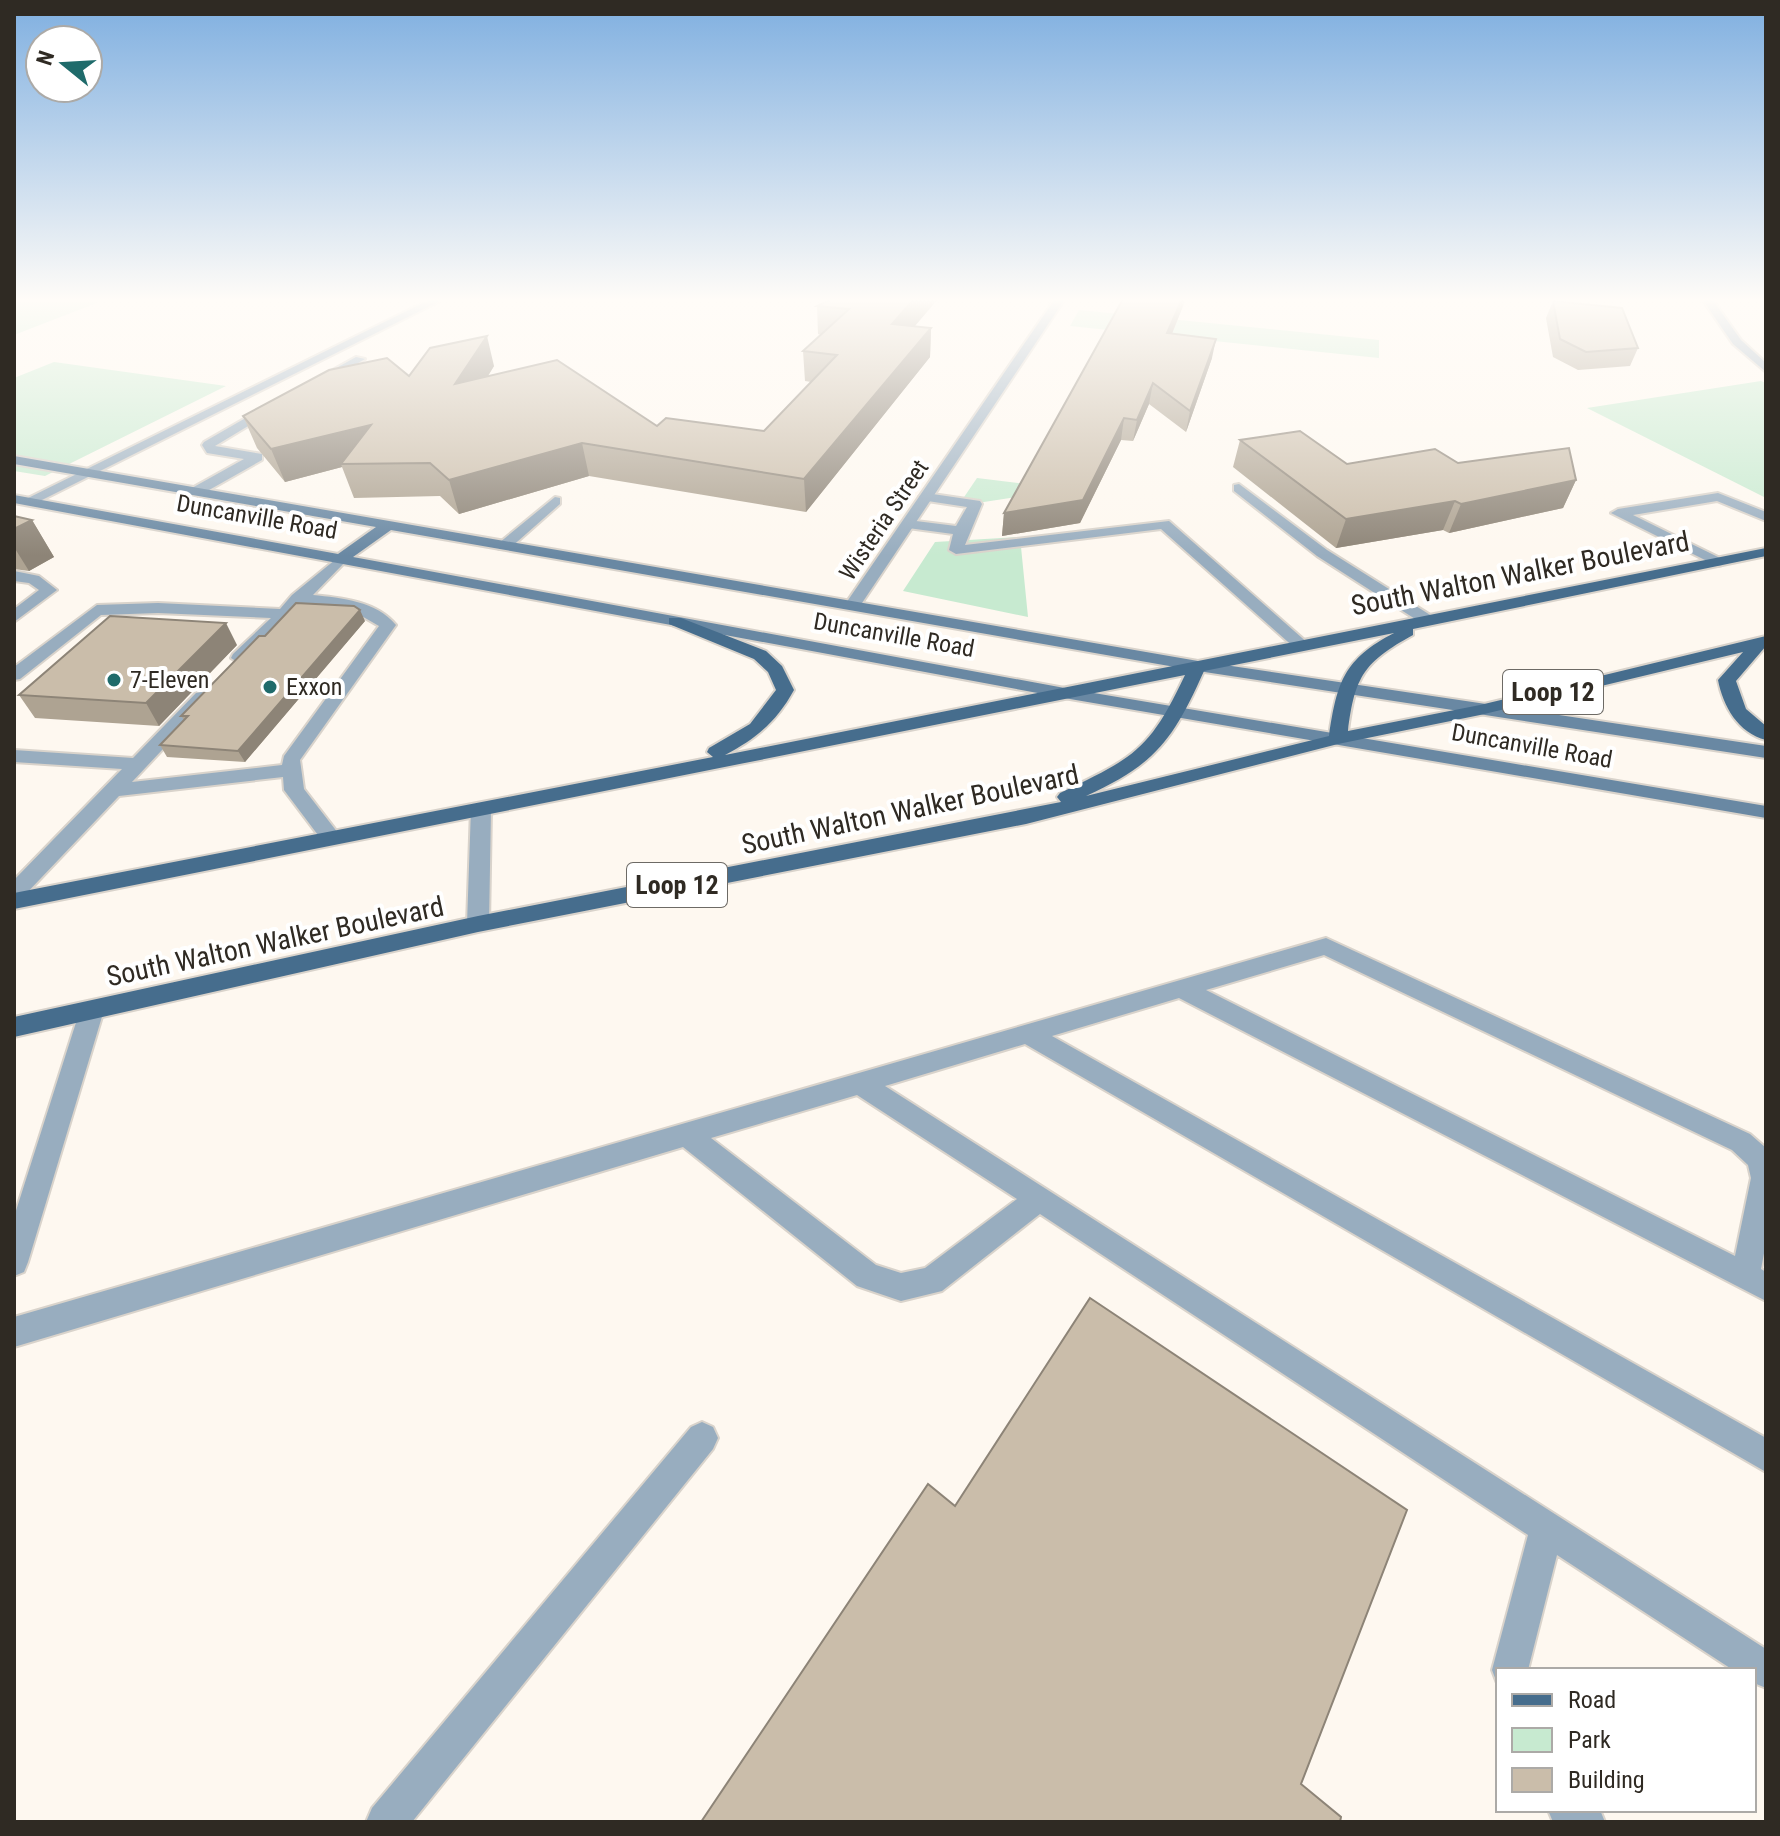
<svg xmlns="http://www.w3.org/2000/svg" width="1780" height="1836" viewBox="0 0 1780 1836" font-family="'Roboto Condensed',sans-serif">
	<rect width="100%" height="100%" fill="#fef8f0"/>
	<path fill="#c7ead0" d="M 14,299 L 107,299 L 14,335 Z
		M 1079,310 L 1379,340 L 1379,358 L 1070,326 Z
		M 54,362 L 226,386 L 45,476 L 14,471 L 14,378 Z
		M 1761,381 L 1766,383 L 1766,498 L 1587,408 Z
		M 977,478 L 1069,489 L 958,506 Z
		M 1020,537 L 1028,617 L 903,591 L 935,542 Z"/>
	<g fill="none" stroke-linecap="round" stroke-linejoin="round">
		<defs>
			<path id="service" d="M 356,357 L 365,359 L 323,383 L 313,381 Z
				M 268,405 L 278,408 L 215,446 L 262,454 L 262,460 L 202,494 L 192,494 L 192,488 L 244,459 L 207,453 L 202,445 L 204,442 Z
				M 1239,484 L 1327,550 L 1435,618 L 1435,624 L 1423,624 L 1317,556 L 1234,491 L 1234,485 Z
				M 926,493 L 980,501 L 982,504 L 965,545 L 1169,521 L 1310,645 L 1308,649 L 1296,649 L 1161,529 L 956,554 L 949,550 L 953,534 L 908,528 L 901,524 L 908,520 L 956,526 L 967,507 L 921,500 L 919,497 Z
				M 1718,493 L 1766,512 L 1766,521 L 1717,501 L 1633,515 L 1722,559 L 1722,565 L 1717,566 L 1611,513 L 1618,509 Z
				M 555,497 L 560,498 L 560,504 L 509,549 L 499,549 L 499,543 Z
				M 341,555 L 348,559 L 313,595 C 342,598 376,601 396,625 L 300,760 L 304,789 L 338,833 L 341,838 L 338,843 L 324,843 L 284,790 L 283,777 L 119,796 L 22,898 L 14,901 L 14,880 L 122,769 L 14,762 L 14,750 L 133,758 L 196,693 L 202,692 L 211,697 L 208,701 L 132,782 L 282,765 L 284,756 L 379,626 L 353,611 L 304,603 L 245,662 L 239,663 L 231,658 L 233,654 L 271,618 L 158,613 L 101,615 L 20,679 L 14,680 L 14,667 L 97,605 L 158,603 L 280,609 L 292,595 Z
				M 14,571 L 39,576 L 57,590 L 14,622 L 14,609 L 39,590 L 29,583 L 14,581 Z
				M 481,803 L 491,809 L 489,924 L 486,930 L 470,930 L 467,924 L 471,809 Z
				M 1326,938 L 1750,1134 L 1766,1148 L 1766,1243 L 1761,1269 L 1766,1272 L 1766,1301 L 1179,998 L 1052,1036 L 1766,1438 L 1766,1472 L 1025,1044 L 885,1086 L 1766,1649 L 1766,1688 L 1754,1683 L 1754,1670 L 1733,1670 L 1557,1555 L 1528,1670 L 1498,1670 L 1497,1683 L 1492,1670 L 1528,1535 L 1040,1214 L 942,1291 L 901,1301 L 857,1286 L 683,1147 L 14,1347 L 14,1317 ZM 1324,955 L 1732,1150 L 1748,1165 L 1751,1178 L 1735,1256 L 1206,990 ZM 857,1095 L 1017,1199 L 925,1268 L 901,1273 L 876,1265 L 711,1138 Z
				M 92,1001 L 100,1003 L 104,1010 L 28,1262 L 24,1272 L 14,1276 L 14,1217 L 80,1010 L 84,1003 Z
				M 702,1422 L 713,1427 L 718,1438 L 713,1449 L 412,1822 L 366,1822 L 372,1808 L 691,1427 Z
				M 1548,1810 L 1600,1810 L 1605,1822 L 1553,1822 Z"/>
			<path id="minor" d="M 431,299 L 444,299 L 32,505 L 20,502 Z
				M 1055,299 L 1065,299 L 858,609 L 846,609 L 844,606 Z
				M 1702,299 L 1712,299 L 1741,340 L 1766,363 L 1766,372 L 1733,344 Z"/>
			<path id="secondary" d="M 14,456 L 1198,661 L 1766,746 L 1766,758 L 1198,671 L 391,530 L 353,557 L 1070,689 L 1766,806 L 1766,818 L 1070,699 L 14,503 L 14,495 L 338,554 L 376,527 L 14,464 Z"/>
			<path id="primary" d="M 1766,548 L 1766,556 L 1413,629 L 1413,635 C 1364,662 1355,676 1348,731 L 1480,705 L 1766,636 L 1766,646 L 1736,681 L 1746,709 L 1766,726 L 1766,740 C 1738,733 1723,706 1718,680 L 1743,652 L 1480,715 L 1338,744 L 1026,824 L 478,932 L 14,1037 L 14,1017 L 478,916 L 1061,802 L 1057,797 L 1060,793 C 1135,757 1149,751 1185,675 L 14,909 L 14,893 L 713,757 L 707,752 L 709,748 L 750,724 L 776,690 L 768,672 L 754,659 L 669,624 L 669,618 L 681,618 L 766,651 L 782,666 L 794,690 C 777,721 756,739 725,755 ZM 1394,633 C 1344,659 1337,682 1329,736 L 1086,796 C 1156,764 1173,740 1204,671 Z"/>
		</defs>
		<use href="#service" stroke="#d9d3cb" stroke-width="4"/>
		<use href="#minor" stroke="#d9d3cb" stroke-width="4"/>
		<use href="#secondary" stroke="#d9d3cb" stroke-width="4"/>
		<use href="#primary" stroke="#d9d3cb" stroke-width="4"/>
		<use href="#service" fill="#98adbf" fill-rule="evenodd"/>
		<use href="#minor" fill="#98adbf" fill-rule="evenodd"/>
		<use href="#secondary" fill="#6988a3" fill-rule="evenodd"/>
		<use href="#primary" fill="#466d8d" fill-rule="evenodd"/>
	</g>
	<path fill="#aea392" d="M 832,299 L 915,326 L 931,328 L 930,357 L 806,512 L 589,476 L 459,514 L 440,496 L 354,498 L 342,467 L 285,482 L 257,448 L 243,416 L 409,376 L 494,366 L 488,376 L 657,426 L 764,431 L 811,382 L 805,381 L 803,351 L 821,335 L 818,334 L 817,306 Z
		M 1123,299 L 1185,299 L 1183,306 L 1172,334 L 1212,358 L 1186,432 L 1149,404 L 1133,441 L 1121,440 L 1080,523 L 1002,536 L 1004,513 Z
		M 1553,301 L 1638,348 L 1630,366 L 1578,370 L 1553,357 L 1546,318 Z
		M 1240,440 L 1347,464 L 1458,463 L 1576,480 L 1563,508 L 1449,533 L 1443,530 L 1336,548 L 1233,467 Z
		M 14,516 L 32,520 L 54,557 L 29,571 L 14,569 Z
		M 365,621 L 245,762 L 167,757 L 160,745 L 184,720 L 181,716 L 265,636 Z
		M 237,645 L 159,726 L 35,718 L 19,695 Z"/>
	<path fill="#8d8477" d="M 914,299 L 938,299 L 892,353 L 892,324 Z
		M 1181,299 L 1185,299 L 1183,306 L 1164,353 L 1167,333 Z
		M 931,328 L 930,357 L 806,512 L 804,479 Z
		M 487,336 L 494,366 L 464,414 L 455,384 Z
		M 1216,339 L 1212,358 L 1186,432 L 1190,411 Z
		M 1153,383 L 1149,404 L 1133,441 L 1137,420 Z
		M 1124,418 L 1121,440 L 1080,523 L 1002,536 L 1004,513 Z
		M 371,425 L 341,464 L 342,467 L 285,482 L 271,449 Z
		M 582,443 L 589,476 L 459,514 L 449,480 Z
		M 1576,480 L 1563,508 L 1449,533 L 1461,504 Z
		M 1455,501 L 1443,530 L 1336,548 L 1346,519 Z
		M 32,520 L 54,557 L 29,571 L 14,547 L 14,529 Z
		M 360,610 L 365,621 L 245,762 L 238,751 Z
		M 226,623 L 237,645 L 159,726 L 146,703 Z"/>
	<path fill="#cabdaa" stroke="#8d8477" stroke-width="2" d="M 832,299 L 914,299 L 892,324 L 931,328 L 804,479 L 582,443 L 449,480 L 430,463 L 341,464 L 371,425 L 271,449 L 243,416 L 329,370 L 387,358 L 409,376 L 430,348 L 487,336 L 455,384 L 557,360 L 657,426 L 666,418 L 764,431 L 837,355 L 803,351 L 849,309 L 817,306 Z
		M 1123,299 L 1182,299 L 1167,333 L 1216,339 L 1190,411 L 1153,383 L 1137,420 L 1124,418 L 1083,500 L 1004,513 Z
		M 1553,301 L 1622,308 L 1638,348 L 1586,352 L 1560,339 Z
		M 1300,431 L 1347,464 L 1435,449 L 1458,463 L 1569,448 L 1576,480 L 1461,504 L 1455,501 L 1346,519 L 1240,440 Z
		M 14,516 L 32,520 L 14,529 Z
		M 296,603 L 354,606 L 360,610 L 238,751 L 160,745 L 188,716 L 181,716 L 259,636 L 265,636 Z
		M 110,616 L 226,623 L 146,703 L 19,695 Z
		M 1090,1298 L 1407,1510 L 1301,1784 L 1341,1817 L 1340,1822 L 701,1822 L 928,1484 L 955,1506 Z"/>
	<linearGradient id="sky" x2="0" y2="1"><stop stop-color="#7fafe0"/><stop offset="0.54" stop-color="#fffcf8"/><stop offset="1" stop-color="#fffcf8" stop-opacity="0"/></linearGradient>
	<rect width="1780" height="556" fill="url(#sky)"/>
	<g fill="#1f6b6b" stroke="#fff" stroke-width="3">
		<circle cx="114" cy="680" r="8"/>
		<circle cx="270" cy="687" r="8"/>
	</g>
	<g text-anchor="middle" stroke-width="8" stroke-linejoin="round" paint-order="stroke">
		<g font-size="24" fill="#2f2a23" stroke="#fff">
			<text transform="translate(257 517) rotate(10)" y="8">Duncanville Road</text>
			<text transform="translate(884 520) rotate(-56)" y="8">Wisteria Street</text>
			<text transform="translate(894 635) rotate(10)" y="8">Duncanville Road</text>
			<text transform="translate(1532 746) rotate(10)" y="8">Duncanville Road</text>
		</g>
		<g font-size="24" fill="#2f2a23" stroke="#fff" text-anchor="start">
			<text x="130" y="688">7-Eleven</text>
			<text x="286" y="695">Exxon</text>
		</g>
		<g fill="#fff" stroke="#6d6a65" stroke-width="2">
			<rect x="1503" y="670" width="100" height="44" rx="6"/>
			<rect x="627" y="863" width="100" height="44" rx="6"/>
		</g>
		<g font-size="26" font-weight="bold" fill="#2f2a23">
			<text x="1553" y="701">Loop 12</text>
			<text x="677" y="894">Loop 12</text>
		</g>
		<g font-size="28" fill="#2f2a23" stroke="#fff">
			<text transform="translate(1520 573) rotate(-11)" y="10">South Walton Walker Boulevard</text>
			<text transform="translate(910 809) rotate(-12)" y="10">South Walton Walker Boulevard</text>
			<text transform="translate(275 941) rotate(-12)" y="10">South Walton Walker Boulevard</text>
		</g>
	</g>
	<rect width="1780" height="1836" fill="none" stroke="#2f2a23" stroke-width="32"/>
	<rect x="1496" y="1668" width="260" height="144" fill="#ffffff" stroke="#acaaa7" stroke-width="2"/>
	<rect x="1512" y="1694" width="40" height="12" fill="#466d8d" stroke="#acaaa7" stroke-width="2"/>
	<text x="1568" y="1708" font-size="24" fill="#2f2a23">Road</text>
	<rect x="1512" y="1728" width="40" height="24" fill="#c7ead0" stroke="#acaaa7" stroke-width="2"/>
	<text x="1568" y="1748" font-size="24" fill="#2f2a23">Park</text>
	<rect x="1512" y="1768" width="40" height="24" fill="#cabdaa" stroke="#acaaa7" stroke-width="2"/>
	<text x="1568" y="1788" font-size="24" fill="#2f2a23">Building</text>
	<g transform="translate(64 64) rotate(288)"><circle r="38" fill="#ffffff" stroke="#acaaa7" stroke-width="2"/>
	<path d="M0-6L14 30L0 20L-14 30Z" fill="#1f6b6b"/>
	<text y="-12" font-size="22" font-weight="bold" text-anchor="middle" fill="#2f2a23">N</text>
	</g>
</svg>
